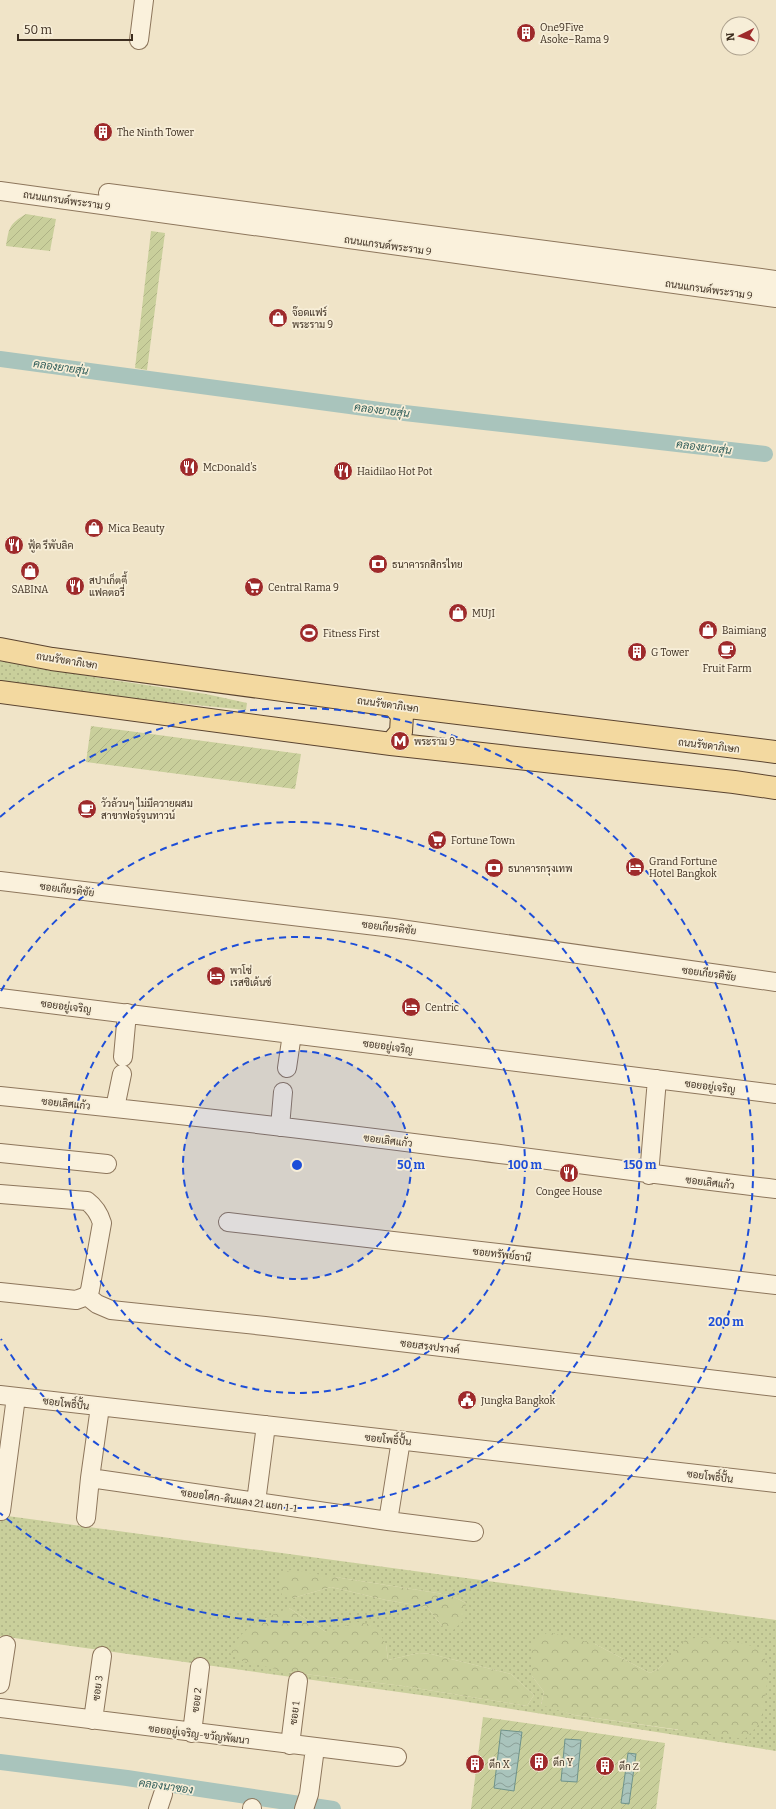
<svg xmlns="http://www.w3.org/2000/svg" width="776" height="1809" viewBox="0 0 776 1809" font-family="Bitter,Sarabun,serif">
	<defs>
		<pattern id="grass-dots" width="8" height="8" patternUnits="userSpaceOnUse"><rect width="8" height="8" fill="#c9cf9b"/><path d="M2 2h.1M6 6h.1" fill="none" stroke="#aeb285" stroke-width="1.8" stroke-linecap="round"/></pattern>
		<pattern id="forest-crowns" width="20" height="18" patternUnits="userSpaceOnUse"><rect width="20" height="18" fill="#c9cf9b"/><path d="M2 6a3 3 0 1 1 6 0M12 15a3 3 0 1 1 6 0" fill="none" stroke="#aeb285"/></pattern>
		<pattern id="garden-furrows" width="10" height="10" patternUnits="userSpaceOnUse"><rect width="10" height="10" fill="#c9cf9b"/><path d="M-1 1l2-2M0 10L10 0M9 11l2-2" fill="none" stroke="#aeb285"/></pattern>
		<pattern id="water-waves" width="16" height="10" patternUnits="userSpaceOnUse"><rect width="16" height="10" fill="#a9c4bc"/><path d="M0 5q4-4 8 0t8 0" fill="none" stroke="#8ba098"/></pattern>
	</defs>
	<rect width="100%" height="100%" fill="#f0e4c8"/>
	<path fill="url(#grass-dots)" fill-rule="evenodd" d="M 0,661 L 106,679 L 206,694 L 247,703 L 246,710 L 126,698 L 0,681 Z
		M 0,1515 L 776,1620 L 776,1751 L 449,1699 L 0,1636 ZM 335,1577 L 450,1595 L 466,1603 L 442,1626 L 427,1607 L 386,1600 L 331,1587 L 293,1598 ZM 289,1608 L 326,1632 L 386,1644 L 388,1660 L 419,1653 L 431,1654 L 511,1674 L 534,1695 L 527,1706 L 403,1686 L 288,1672 ZM 687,1639 L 678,1730 L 574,1715 L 541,1704 L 544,1692 L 532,1676 L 595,1644 L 650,1673 L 658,1669 Z"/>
	<path fill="url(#forest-crowns)" d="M 290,1570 L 450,1595 L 466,1603 L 464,1620 L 451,1632 L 442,1626 L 427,1607 L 386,1600 L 331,1587 L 293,1598 L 282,1595 L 279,1585 L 280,1575 Z
		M 289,1608 L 326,1632 L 357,1622 L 374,1625 L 386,1644 L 388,1660 L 419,1653 L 431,1654 L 511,1674 L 534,1695 L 527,1706 L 403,1686 L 288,1672 L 238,1660 L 230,1653 C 242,1625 263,1619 289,1608 Z
		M 548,1632 L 595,1644 L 650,1673 L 658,1669 L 686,1639 L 708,1637 L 763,1648 L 768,1676 L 762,1721 L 745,1739 L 574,1715 L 541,1705 L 544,1692 L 532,1676 L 531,1645 Z"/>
	<path fill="url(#garden-furrows)" d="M 26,214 L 56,219 L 50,251 L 6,246 C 9,228 9,224 26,214 Z
		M 151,231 L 165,233 L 147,370 L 135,368 Z
		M 91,726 L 301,754 L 295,789 L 86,762 Z
		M 483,1717 L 665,1743 L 656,1809 L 471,1809 Z"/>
	<path fill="url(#water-waves)" stroke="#6f938a" d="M 501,1730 L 522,1732 L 514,1791 L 494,1788 Z
		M 565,1739 L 581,1740 L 577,1782 L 561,1781 Z
		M 628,1753 L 636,1754 L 629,1804 L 621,1803 Z"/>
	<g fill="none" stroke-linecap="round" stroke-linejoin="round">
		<path stroke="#a9c4bc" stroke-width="16" d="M 0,359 L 387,411 L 765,454
			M 0,1762 L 127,1778 L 333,1809"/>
		<defs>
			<path id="minor" d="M 139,40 L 144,0
				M 0,191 L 776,298
				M 108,193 L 776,280
				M 0,881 L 393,928 L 776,982
				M 0,998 L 776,1094
				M 123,1057 L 127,1013
				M 287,1068 L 292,1034
				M 0,1096 C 146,1111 292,1127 437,1146 C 550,1160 663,1176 776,1189
				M 115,1108 L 122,1074
				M 280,1127 L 283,1092
				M 0,1153 L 107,1164
				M 649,1175 L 657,1079
				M 0,1194 L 87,1201 C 95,1207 99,1213 102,1223 L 90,1290 L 87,1296 L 76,1300 L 0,1292
				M 228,1222 L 776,1285
				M 87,1296 L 97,1304 L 111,1310 L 265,1326 L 776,1387
				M 0,1395 L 776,1483
				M 401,1440 L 388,1521 L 474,1532
				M 90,1478 L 388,1521
				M 256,1502 L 266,1425
				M 1,1511 L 16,1397
				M 86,1518 L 90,1478 L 100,1407
				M 0,1684 L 6,1645
				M 0,1708 L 397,1757
				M 93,1720 L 102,1656
				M 192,1733 L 200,1667
				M 290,1745 L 298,1681
				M 158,1809 L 163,1794
				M 252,1809 L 252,1808
				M 304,1809 L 309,1794 L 315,1748"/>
			<path id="primary" d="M 0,649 L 52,659 L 393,705 L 776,752
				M 0,692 L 391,744 L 734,782 L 776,788
				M 391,744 L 401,732 L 402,715 L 393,705"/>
		</defs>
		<use href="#minor" stroke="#8d765c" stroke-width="20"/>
		<use href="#primary" stroke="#5b4430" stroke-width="24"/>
		<use href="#minor" stroke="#faf1dc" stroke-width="18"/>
		<use href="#primary" stroke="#f3d9a0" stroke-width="22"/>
	</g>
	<circle cx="297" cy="1165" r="114" fill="#1d4ed8" fill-opacity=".12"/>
	<g fill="none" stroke="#1d4ed8" stroke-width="2" stroke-dasharray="7 5">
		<circle cx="297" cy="1165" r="114"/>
		<circle cx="297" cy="1165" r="228"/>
		<path d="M1 991A343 343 0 1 1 1 1339"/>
		<path d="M0 817A457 457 0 1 1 0 1513"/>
	</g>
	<defs>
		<symbol id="building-disc" viewBox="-11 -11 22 22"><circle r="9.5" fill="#9e2a2b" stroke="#f7eed8"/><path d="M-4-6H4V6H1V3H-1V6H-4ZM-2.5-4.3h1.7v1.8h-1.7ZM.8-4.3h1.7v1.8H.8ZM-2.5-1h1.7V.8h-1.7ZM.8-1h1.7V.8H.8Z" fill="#fff"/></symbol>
		<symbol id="shop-disc" viewBox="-11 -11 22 22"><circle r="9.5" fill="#9e2a2b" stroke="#f7eed8"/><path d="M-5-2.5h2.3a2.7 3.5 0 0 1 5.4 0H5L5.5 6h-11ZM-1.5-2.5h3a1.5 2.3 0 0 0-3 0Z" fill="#fff"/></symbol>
		<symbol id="restaurant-disc" viewBox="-11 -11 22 22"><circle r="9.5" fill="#9e2a2b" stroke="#f7eed8"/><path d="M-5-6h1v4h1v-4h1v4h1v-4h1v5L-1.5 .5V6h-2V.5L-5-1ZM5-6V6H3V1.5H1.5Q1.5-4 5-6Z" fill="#fff"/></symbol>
		<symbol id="bank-disc" viewBox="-11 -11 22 22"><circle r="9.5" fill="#9e2a2b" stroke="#f7eed8"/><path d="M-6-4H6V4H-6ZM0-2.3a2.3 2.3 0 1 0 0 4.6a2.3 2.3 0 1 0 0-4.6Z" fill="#fff"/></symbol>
		<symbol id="supermarket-disc" viewBox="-11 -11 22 22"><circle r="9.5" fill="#9e2a2b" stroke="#f7eed8"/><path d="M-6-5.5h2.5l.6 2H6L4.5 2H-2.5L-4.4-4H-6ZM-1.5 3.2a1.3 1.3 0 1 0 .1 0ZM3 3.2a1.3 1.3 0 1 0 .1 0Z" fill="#fff"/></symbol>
		<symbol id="stadium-disc" viewBox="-11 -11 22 22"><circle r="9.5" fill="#9e2a2b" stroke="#f7eed8"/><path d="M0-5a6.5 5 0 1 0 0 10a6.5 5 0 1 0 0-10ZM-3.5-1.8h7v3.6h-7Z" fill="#fff"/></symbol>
		<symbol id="cafe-disc" viewBox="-11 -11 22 22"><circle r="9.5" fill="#9e2a2b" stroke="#f7eed8"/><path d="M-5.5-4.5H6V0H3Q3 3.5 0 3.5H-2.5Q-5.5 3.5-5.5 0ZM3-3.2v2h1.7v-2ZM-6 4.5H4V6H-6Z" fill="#fff"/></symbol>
		<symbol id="metro-disc" viewBox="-11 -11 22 22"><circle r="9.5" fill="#9e2a2b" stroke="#f7eed8"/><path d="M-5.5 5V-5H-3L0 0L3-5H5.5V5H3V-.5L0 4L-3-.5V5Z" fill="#fff"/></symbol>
		<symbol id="hotel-disc" viewBox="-11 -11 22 22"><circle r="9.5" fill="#9e2a2b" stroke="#f7eed8"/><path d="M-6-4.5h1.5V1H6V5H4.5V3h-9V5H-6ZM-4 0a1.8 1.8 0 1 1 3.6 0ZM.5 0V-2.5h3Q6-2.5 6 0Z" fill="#fff"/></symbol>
		<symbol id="civic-disc" viewBox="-11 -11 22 22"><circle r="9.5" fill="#9e2a2b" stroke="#f7eed8"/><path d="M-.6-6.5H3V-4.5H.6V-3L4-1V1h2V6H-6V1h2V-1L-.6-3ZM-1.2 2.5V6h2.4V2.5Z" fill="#fff"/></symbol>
	</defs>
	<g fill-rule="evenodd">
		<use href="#building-disc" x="515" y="22" width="22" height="22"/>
		<use href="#building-disc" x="92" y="121" width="22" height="22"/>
		<use href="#shop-disc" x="267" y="307" width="22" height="22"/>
		<use href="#restaurant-disc" x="178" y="456" width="22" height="22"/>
		<use href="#restaurant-disc" x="332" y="460" width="22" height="22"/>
		<use href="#shop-disc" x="83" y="517" width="22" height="22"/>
		<use href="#restaurant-disc" x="3" y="534" width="22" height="22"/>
		<use href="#bank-disc" x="367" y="553" width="22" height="22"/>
		<use href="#shop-disc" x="19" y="560" width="22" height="22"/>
		<use href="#restaurant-disc" x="64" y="575" width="22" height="22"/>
		<use href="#supermarket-disc" x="243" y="576" width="22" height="22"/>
		<use href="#shop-disc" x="447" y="602" width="22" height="22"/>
		<use href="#shop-disc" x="697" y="619" width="22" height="22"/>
		<use href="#stadium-disc" x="298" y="622" width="22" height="22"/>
		<use href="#cafe-disc" x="716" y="639" width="22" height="22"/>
		<use href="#building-disc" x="626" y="641" width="22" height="22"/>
		<use href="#metro-disc" x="389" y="730" width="22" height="22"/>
		<use href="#cafe-disc" x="76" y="798" width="22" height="22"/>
		<use href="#supermarket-disc" x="426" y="829" width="22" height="22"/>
		<use href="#hotel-disc" x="624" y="856" width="22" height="22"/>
		<use href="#bank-disc" x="483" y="857" width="22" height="22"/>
		<use href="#hotel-disc" x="205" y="965" width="22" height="22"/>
		<use href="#hotel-disc" x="400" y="996" width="22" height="22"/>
		<use href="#restaurant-disc" x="558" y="1162" width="22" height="22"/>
		<use href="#civic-disc" x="456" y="1389" width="22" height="22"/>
		<use href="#building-disc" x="528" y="1751" width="22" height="22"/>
		<use href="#building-disc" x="464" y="1753" width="22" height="22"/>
		<use href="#building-disc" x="594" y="1755" width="22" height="22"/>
	</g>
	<g text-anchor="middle" stroke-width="3.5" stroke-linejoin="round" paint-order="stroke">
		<g font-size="10" fill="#3d2e20" stroke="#f7eed8" text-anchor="start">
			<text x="540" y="31">One9Five<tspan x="540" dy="12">Asoke–Rama 9</tspan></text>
			<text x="117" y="136">The Ninth Tower</text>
			<text x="292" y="316">จ๊อดแฟร์<tspan x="292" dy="12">พระราม 9</tspan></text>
			<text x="203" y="471">McDonald's</text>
			<text x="357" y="475">Haidilao Hot Pot</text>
			<text x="108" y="532">Mica Beauty</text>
			<text x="28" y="549">ฟู้ด รีพับลิค</text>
			<text x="392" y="568">ธนาคารกสิกรไทย</text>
			<text x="89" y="584">สปาเก็ตตี้<tspan x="89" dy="12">แฟคตอรี่</tspan></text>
			<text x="268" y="591">Central Rama 9</text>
			<text x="30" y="593" text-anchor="middle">SABINA</text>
			<text x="472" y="617">MUJI</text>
			<text x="722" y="634">Baimiang</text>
			<text x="323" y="637">Fitness First</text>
			<text x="651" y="656">G Tower</text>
			<text x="727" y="672" text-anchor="middle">Fruit Farm</text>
			<text x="414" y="745">พระราม 9</text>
			<text x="101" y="807">วัวล้วนๆ ไม่มีควายผสม<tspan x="101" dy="12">สาขาฟอร์จูนทาวน์</tspan></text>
			<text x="451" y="844">Fortune Town</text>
			<text x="649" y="865">Grand Fortune<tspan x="649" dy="12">Hotel Bangkok</tspan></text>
			<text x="508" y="872">ธนาคารกรุงเทพ</text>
			<text x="230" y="974">พาโซ่<tspan x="230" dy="12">เรสซิเด้นซ์</tspan></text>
			<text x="425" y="1011">Centric</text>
			<text x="569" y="1195" text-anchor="middle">Congee House</text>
			<text x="481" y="1404">Jungka Bangkok</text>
			<text x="553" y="1766">ตึก Y</text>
			<text x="489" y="1768">ตึก X</text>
			<text x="619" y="1770">ตึก Z</text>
		</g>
		<g font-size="10" fill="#3d2e20" stroke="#f7eed8">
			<text transform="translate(67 200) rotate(8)" y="4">ถนนแกรนด์พระราม 9</text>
			<text transform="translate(388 245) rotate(8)" y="4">ถนนแกรนด์พระราม 9</text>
			<text transform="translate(709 289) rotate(8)" y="4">ถนนแกรนด์พระราม 9</text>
			<text transform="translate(67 660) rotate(9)" y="4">ถนนรัชดาภิเษก</text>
			<text transform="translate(388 704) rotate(8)" y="4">ถนนรัชดาภิเษก</text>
			<text transform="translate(709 745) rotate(7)" y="4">ถนนรัชดาภิเษก</text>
			<text transform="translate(67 889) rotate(7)" y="4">ซอยเกียรติชัย</text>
			<text transform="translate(389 927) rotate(7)" y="4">ซอยเกียรติชัย</text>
			<text transform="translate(709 973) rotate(8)" y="4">ซอยเกียรติชัย</text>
			<text transform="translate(66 1006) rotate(7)" y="4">ซอยอยู่เจริญ</text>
			<text transform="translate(388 1046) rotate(8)" y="4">ซอยอยู่เจริญ</text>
			<text transform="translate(710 1086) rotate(7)" y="4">ซอยอยู่เจริญ</text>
			<text transform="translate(66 1103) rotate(6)" y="4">ซอยเลิศแก้ว</text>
			<text transform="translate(388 1140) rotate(7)" y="4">ซอยเลิศแก้ว</text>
			<text transform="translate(710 1182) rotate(7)" y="4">ซอยเลิศแก้ว</text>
			<text transform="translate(502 1254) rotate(7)" y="4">ซอยทรัพย์ธานี</text>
			<text transform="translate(430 1346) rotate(7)" y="4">ซอยสรงปรางค์</text>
			<text transform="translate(66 1403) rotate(7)" y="4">ซอยโพธิ์ปั้น</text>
			<text transform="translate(388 1439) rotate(6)" y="4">ซอยโพธิ์ปั้น</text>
			<text transform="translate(710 1476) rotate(7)" y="4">ซอยโพธิ์ปั้น</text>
			<text transform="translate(239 1500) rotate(8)" y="4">ซอยอโศก-ดินแดง 21 แยก 1-1</text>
			<text transform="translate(97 1688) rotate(-82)" y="4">ซอย 3</text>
			<text transform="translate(196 1700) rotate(-83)" y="4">ซอย 2</text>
			<text transform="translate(294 1713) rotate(-83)" y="4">ซอย 1</text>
			<text transform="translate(199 1734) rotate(7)" y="4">ซอยอยู่เจริญ-ขวัญพัฒนา</text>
		</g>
		<g font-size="11" font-style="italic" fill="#2f5d5a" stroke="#f7eed8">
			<text transform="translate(61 367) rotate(8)" y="4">คลองยายสุ่น</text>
			<text transform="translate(382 410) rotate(7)" y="4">คลองยายสุ่น</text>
			<text transform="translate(704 447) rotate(7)" y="4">คลองยายสุ่น</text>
			<text transform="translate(166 1786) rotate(8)" y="4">คลองนาซอง</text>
		</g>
	</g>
	<circle cx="297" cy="1165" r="6" fill="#1d4ed8" stroke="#f7eed8" stroke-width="2"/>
	<g font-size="12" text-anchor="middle" font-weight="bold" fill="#1d4ed8" stroke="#f7eed8" stroke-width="3.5" stroke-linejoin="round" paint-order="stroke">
		<text x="411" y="1169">50 m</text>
		<text x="525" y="1169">100 m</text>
		<text x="640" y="1169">150 m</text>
		<text x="726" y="1326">200 m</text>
	</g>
	<g transform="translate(740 36) rotate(265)"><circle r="19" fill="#f7eed8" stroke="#ada18e"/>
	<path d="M0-3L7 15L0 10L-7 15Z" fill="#9e2a2b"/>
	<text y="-6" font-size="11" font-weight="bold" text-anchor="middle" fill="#3d2e20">N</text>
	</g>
	<path d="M18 34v6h114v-6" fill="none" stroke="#3d2e20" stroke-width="2"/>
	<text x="24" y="34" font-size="12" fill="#3d2e20" stroke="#f7eed8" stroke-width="3" paint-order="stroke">50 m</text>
</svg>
